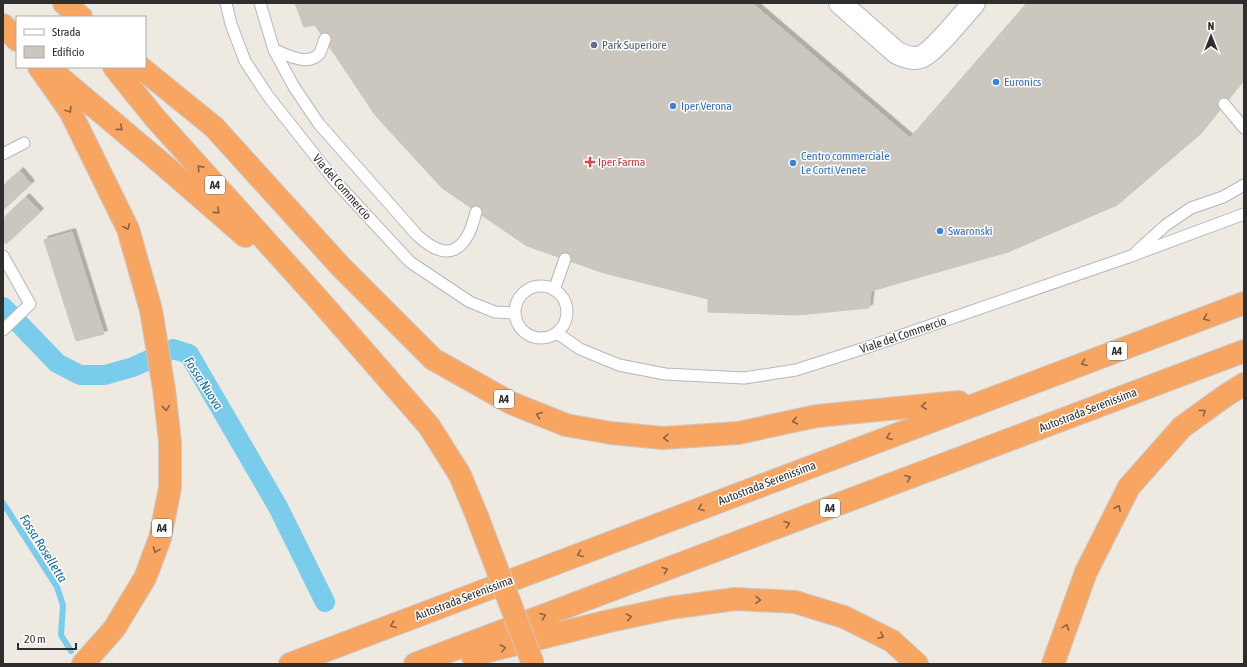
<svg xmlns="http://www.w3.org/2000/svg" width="1247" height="667" viewBox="0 0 1247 667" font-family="'Asap Condensed',sans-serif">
	<defs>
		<filter id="shadow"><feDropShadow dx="3.5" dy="-3.5" stdDeviation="0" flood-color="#0004"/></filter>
	</defs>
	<rect width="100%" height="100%" fill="#eee9e1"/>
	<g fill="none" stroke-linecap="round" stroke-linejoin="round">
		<path stroke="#79ccec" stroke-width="6" d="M 3,503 L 57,587 L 63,605 L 61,635 L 71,651"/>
		<path stroke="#79ccec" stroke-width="20" d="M 3,307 L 57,363 L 80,375 L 105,375 L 133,367 L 173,349 L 189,354 L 278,507 L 325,602"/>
	</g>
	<path fill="#cbc7bf" stroke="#cac5bb" filter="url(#shadow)" d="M 295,3 L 752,3 L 910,138 L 1027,3 L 1244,3 L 1244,79 L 1198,136 L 1117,205 L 1008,252 L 871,291 L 869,308 L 798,315 L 708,312 L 708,299 L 604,273 L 527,246 L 442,188 L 375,115 L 315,25 L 304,27 Z
		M 20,171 L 31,184 L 3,210 L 3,186 Z
		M 26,197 L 40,212 L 6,244 L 3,240 L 3,219 Z
		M 72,232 L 104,334 L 76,341 L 44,240 Z"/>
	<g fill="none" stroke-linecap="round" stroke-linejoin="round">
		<defs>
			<path id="lane" d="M 226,3 L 231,24 L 245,61 L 268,96 L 336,182 L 410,262 L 470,302 L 495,312 L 515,313
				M 260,3 L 274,50 L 294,87 L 319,124 L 417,235 C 434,251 454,261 468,235 C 472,228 474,219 476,212
				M 274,50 C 286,54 307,67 319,54 C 322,50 323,43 325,39
				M 1224,104 L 1244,128
				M 3,154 L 24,143
				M 1137,251 L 1166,225 L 1191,208 L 1223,197 L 1244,185
				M 3,256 L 30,304 L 3,330
				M515 312a26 26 0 1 1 52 0a26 26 0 1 1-52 0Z
				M 554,290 L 565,259
				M 557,333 L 580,349 L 619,365 L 665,374 L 744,378 L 796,370 L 868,347 L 1131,256 L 1244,214"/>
			<path id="street" d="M 840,3 L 897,53 C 904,56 913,60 921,57 C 935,51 962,16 974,3"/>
			<path id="highway" d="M 64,3 L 81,17
				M 3,25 L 17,40
				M 39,67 L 70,111 L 128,229 L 151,310 L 164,389 L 170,442 L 170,488 L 160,538 L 145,578 L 114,629 L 83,664
				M 114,67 L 155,118 L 320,301 L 429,426 L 460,475 L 477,516
				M 140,67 L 214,127 L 341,267 L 433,359 L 511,403 L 566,425 L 611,433 L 663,438 L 738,433 L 817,416 L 959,402
				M 51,70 L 166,167 L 245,236
				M 472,655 L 605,622 L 670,608 L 735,599 L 795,602 L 844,617 L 892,641 L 917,664
				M 290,664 L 1244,303
				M 415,664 L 1244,351
				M 1053,664 L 1086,572 L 1129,487 L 1182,427 L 1225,396 L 1244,384"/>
		</defs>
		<use href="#lane" stroke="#b4b7c0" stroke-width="13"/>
		<use href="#street" stroke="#b4b7c0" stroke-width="24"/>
		<use href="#highway" stroke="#c9c9c9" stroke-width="24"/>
		<use href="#lane" stroke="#fff" stroke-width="11"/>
		<use href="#street" stroke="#fff" stroke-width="22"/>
		<use href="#highway" stroke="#f9a562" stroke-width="22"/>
		<defs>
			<path id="highway-bridge" d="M 477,516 L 533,664"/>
		</defs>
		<use href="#highway-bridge" stroke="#c9c9c9" stroke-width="24" stroke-linecap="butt"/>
		<use href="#highway-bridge" stroke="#f9a562" stroke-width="22"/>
	</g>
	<defs><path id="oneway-chevron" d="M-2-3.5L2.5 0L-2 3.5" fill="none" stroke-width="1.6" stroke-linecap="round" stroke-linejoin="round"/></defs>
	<g stroke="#896445">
		<use href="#oneway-chevron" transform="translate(69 110) rotate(58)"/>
		<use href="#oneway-chevron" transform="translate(120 128) rotate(40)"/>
		<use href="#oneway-chevron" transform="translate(200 168) rotate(-132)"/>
		<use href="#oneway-chevron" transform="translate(217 211) rotate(41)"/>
		<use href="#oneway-chevron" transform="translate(127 227) rotate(67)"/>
		<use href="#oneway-chevron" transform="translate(1206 318) rotate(159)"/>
		<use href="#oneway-chevron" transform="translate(1084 363) rotate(159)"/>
		<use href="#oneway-chevron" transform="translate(924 406) rotate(174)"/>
		<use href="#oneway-chevron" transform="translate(166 408) rotate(84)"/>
		<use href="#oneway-chevron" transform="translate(1203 412) rotate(-36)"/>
		<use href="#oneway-chevron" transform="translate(539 415) rotate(-158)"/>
		<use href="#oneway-chevron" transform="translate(795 421) rotate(168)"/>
		<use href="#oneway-chevron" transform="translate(889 437) rotate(159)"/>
		<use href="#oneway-chevron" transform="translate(666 438) rotate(179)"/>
		<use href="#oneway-chevron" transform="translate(908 478) rotate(-21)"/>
		<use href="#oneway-chevron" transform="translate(701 508) rotate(159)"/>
		<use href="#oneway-chevron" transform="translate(1118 508) rotate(-63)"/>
		<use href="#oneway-chevron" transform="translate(787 524) rotate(-21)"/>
		<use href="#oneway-chevron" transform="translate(156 550) rotate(111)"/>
		<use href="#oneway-chevron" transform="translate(580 554) rotate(159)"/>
		<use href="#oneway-chevron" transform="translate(665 570) rotate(-21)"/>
		<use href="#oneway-chevron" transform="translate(758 600) rotate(3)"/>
		<use href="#oneway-chevron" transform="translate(543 616) rotate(-21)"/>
		<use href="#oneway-chevron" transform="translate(629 617) rotate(-12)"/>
		<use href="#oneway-chevron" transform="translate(393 625) rotate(159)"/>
		<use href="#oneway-chevron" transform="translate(1066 627) rotate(-70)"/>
		<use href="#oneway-chevron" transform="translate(881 636) rotate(27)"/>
		<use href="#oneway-chevron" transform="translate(503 648) rotate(-14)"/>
	</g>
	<circle fill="#5c6f8a" stroke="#fff" stroke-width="1.5" cx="594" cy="45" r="4"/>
	<g fill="#3f7fe0" stroke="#fff" stroke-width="1.5">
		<circle cx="996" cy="82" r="4"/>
		<circle cx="673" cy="106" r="4"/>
		<circle cx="793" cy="163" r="4"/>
		<circle cx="940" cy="231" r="4"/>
	</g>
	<path fill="#e0444e" stroke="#fff" stroke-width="1.5" d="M588 156h4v4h4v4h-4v4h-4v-4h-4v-4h4z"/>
	<g text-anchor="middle" stroke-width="3" stroke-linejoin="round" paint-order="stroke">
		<g fill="#fff" stroke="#6d6d6d" stroke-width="1">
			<rect x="205" y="176" width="20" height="18" rx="3"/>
			<rect x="1107" y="342" width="20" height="18" rx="3"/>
			<rect x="494" y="390" width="20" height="18" rx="3"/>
			<rect x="820" y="499" width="20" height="18" rx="3"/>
			<rect x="152" y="519" width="20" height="18" rx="3"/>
		</g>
		<g font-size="11" font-weight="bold" fill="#2e2e2e">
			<text x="215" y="189">A4</text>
			<text x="1117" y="355">A4</text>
			<text x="504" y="403">A4</text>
			<text x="830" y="512">A4</text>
			<text x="162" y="532">A4</text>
		</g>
		<g font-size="12" fill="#4e5e75" stroke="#fff" text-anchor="start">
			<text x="602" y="49">Park Superiore</text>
		</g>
		<g font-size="12" fill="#366cbe" stroke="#fff" text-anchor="start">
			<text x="1004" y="86">Euronics</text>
			<text x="681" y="110">Iper Verona</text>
			<text x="801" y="160">Centro commerciale<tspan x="801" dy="14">Le Corti Venete</tspan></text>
			<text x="948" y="235">Swaronski</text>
		</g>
		<g font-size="12" fill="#be3a42" stroke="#fff" text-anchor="start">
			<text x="598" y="166">Iper Farma</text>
		</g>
		<g font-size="12" fill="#2e2e2e" stroke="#fff">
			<text transform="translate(342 187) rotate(49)" y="4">Via del Commercio</text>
			<text transform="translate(903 335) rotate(-19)" y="4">Viale del Commercio</text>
			<text transform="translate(1088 410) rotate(-21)" y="4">Autostrada Serenissima</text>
			<text transform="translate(767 483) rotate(-21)" y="4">Autostrada Serenissima</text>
			<text transform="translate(464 598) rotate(-21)" y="4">Autostrada Serenissima</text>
		</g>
		<g font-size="13" font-style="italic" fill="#126c9e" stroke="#fff">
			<text transform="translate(204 383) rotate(57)" y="5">Fossa Nuova</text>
			<text transform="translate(44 548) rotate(58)" y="5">Fossa Roselletta</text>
		</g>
	</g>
	<rect width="1247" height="667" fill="none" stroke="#2e2e2e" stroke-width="8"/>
	<rect x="16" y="16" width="130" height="52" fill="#ffffff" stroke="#ababab"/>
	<rect x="24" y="29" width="20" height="6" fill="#ffffff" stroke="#ababab"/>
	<text x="52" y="36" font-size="12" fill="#2e2e2e">Strada</text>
	<rect x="24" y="46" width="20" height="12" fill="#cbc7bf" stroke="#ababab"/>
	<text x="52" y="56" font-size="12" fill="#2e2e2e">Edificio</text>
	<g transform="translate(1211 36)" stroke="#ffffff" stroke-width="3" paint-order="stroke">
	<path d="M0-3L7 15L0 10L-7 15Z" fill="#2e2e2e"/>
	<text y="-6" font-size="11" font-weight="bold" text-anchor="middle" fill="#2e2e2e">N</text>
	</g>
	<path d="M18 643v6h58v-6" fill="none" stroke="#2e2e2e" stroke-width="2"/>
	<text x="24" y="643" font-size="12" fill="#2e2e2e" stroke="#ffffff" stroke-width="3" paint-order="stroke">20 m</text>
</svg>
